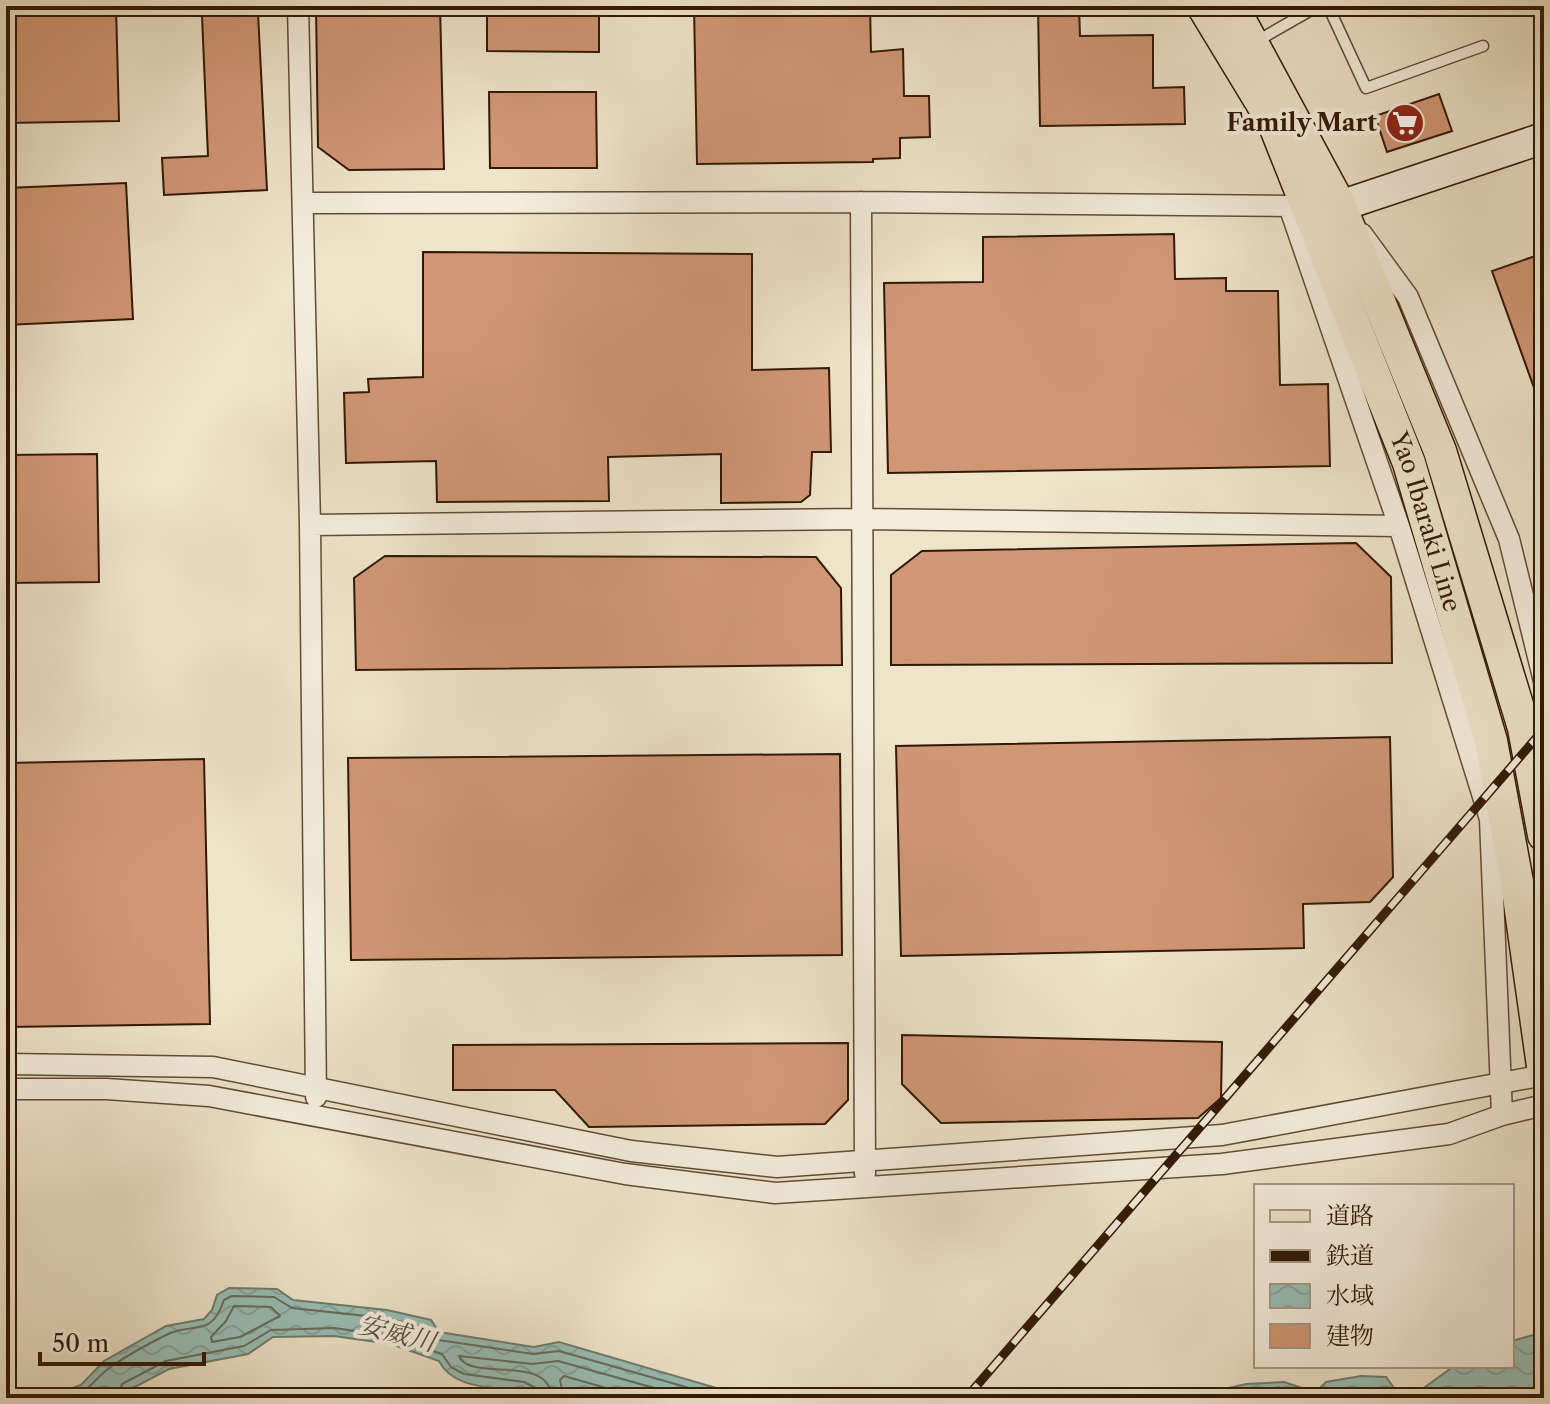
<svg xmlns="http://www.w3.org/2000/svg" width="1550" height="1404" viewBox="0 0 1550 1404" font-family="'Libre Caslon Text','Noto Serif JP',serif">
	<defs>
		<pattern id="water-waves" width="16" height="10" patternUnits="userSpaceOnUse" patternTransform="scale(2)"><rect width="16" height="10" fill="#99bfb6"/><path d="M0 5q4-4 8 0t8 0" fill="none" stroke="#84a39b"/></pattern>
	</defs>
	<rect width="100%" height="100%" fill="#eee4ca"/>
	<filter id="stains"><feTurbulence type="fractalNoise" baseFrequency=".0025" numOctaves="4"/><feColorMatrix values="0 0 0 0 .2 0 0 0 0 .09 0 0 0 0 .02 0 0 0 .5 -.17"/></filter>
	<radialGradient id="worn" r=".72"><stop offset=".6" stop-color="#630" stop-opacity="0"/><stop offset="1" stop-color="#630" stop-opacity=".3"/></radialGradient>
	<path fill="url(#water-waves)" stroke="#6f7c6f" stroke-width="2" d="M 229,1288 L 277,1289 L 293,1300 L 387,1310 L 431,1320 L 439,1332 L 534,1347 L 559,1342 L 723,1390 L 854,1394 L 861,1398 L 541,1398 C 509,1384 456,1395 439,1361 L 391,1344 L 334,1336 L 273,1337 L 248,1354 L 169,1369 L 127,1391 L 127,1398 L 44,1398 L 81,1385 L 104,1361 L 166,1326 L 204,1319 L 212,1310 L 217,1295 Z
		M 1544,1332 L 1544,1398 L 1359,1398 L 1357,1394 L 1341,1388 L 1324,1394 L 1318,1390 L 1326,1382 L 1361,1376 L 1386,1377 L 1394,1388 L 1410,1398 L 1454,1366 L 1512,1366 L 1512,1341 Z
		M 1284,1382 L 1320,1394 L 1301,1395 L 1278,1387 L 1261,1398 L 1184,1398 L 1246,1384 Z"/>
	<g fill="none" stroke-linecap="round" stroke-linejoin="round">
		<path stroke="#656c5d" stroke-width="2" d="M 234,1306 L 271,1307 L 280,1316 L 240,1337 L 212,1342 L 211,1337 L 226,1321 Z
			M 67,1398 C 92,1391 93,1379 112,1366 C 128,1355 148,1344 166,1335 C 194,1321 211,1339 224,1300 L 232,1296 L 274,1297 L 292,1308 L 385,1318 L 424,1327 L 438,1340 L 533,1354 L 559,1351 L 721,1397 L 776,1398
			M 119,1398 L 122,1384 L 166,1361 L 244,1346 L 271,1330 L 335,1328 L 393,1337 L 442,1354 L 451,1367 L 464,1374 L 524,1382 L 538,1389 L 541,1398
			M 552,1398 C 549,1352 470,1383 459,1356 L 532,1364 L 558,1361 L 690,1398
			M 564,1398 L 560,1380 L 564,1376 L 641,1398"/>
	</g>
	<path fill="#d09776" stroke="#311804" stroke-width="2" d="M 6,6 L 116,6 L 119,121 L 6,123 Z
		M 316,6 L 440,6 L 444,169 L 349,170 L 318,147 Z
		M 487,6 L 599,6 L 599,52 L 487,51 Z
		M 694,6 L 870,6 L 871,52 L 903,49 L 904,96 L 929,96 L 930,137 L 900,138 L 900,158 L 873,159 L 873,162 L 697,164 Z
		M 1038,6 L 1079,6 L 1080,36 L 1153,35 L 1153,88 L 1184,87 L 1185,124 L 1040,126 Z
		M 258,13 L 267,190 L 164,195 L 162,158 L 208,156 L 202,16 Z
		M 489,92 L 596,92 L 597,168 L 490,168 Z
		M 1439,94 L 1452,131 L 1387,152 L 1375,116 Z
		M 126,183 L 133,319 L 6,325 L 6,188 Z
		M 1174,234 L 1175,279 L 1226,278 L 1226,291 L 1278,291 L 1280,385 L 1328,384 L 1330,466 L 888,473 L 884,283 L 983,282 L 983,237 Z
		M 423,252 L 752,254 L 752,370 L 829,368 L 831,452 L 812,452 L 810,495 L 801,502 L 721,503 L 721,454 L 608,457 L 609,501 L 437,502 L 436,461 L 346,463 L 344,393 L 369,392 L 368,379 L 423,377 Z
		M 1544,253 L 1544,410 L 1542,410 L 1492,271 Z
		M 97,454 L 99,582 L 6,583 L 6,455 Z
		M 1356,543 L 1391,577 L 1392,663 L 891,665 L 891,575 L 922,551 Z
		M 385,556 L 816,557 L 841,588 L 842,665 L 356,670 L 354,578 Z
		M 1390,737 L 1393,877 L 1370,902 L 1303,904 L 1304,948 L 901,956 L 896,746 Z
		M 840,754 L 842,955 L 351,960 L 348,758 Z
		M 204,759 L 210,1024 L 6,1027 L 6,763 Z
		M 902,1035 L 1222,1042 L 1221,1098 L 1198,1118 L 941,1123 L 902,1084 Z
		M 848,1043 L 848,1100 L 825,1124 L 589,1127 L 555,1090 L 453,1090 L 453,1045 Z"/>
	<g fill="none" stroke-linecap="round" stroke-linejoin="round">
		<defs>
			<path id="lane" d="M 1328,6 L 1366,88 L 1483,46
				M 1257,41 L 1318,6"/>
			<path id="street" d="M 298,6 L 310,525 L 316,1097
				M 861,202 L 865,1174
				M 304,203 L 861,202 L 1289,206 L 1399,526 L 1490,819 L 1502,1115
				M 1362,234 L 1408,297 L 1509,539 L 1544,681
				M 310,525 L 862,519 L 1399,526
				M 6,1064 L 213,1067 L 631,1151 L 777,1167 L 1222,1135 L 1544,1075
				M 6,1089 L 106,1089 L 209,1096 L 625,1174 L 775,1193 L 1222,1164 L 1449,1134 L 1502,1115 L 1544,1105"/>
			<path id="secondary" d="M 1340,206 L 1544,138"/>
			<g id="primary">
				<path id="s1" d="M 1203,6 L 1274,123 L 1409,463 L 1491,741 L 1517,882 L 1544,1073"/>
				<path d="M 1232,6 L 1340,206 L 1440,451 L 1524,728 L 1544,835"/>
			</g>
		</defs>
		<use href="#lane" stroke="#604b36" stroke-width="13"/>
		<use href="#street" stroke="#604b36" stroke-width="23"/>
		<use href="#secondary" stroke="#311804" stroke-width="33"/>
		<use href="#primary" stroke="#311804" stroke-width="35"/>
		<use href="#lane" stroke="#f4eddd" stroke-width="10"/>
		<use href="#street" stroke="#f4eddd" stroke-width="20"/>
		<use href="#secondary" stroke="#f4eddd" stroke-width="30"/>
		<use href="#primary" stroke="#eee4ca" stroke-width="32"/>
		<defs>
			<path id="rail" d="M 966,1398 L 1544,729"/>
		</defs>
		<use href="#rail" stroke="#311804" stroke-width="9"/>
		<use href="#rail" stroke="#f4eddd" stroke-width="6" stroke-dasharray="18" stroke-linecap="butt"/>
	</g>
	<defs>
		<symbol id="supermarket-disc" viewBox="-11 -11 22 22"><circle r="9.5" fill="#8f2418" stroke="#f4eddd"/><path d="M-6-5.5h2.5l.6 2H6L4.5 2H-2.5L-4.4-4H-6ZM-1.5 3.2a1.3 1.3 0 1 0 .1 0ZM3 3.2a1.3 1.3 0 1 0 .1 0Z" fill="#fff"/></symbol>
	</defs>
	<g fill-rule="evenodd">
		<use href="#supermarket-disc" x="1383" y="101" width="44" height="44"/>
	</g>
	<g text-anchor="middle" stroke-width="8" stroke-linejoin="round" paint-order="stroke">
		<g font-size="24" font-weight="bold" fill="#311804" stroke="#f4eddd" text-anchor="end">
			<text x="1377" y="131">Family Mart</text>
		</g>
		<g font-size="24" fill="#311804" stroke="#f4eddd">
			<text dy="8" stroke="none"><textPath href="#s1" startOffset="564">Yao Ibaraki Line</textPath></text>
		</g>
		<g font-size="26" font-style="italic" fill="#555242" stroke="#f4eddd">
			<text transform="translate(397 1333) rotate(14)" y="9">安威川</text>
		</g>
	</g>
	<rect width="1550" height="1404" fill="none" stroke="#eee4ca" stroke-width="32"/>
	<rect x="8" y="8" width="1534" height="1388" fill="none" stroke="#311804" stroke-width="4"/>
	<rect x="16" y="16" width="1518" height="1372" fill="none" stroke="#311804" stroke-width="2"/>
	<rect x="1254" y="1184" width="260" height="184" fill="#f4eddd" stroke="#a69886" stroke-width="2"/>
	<rect x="1270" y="1210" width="40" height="12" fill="#eee4ca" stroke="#a69886" stroke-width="2"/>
	<text x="1326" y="1224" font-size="24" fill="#311804">道路</text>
	<rect x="1270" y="1250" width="40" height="12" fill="#311804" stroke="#a69886" stroke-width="2"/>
	<text x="1326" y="1264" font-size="24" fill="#311804">鉄道</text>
	<rect x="1270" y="1284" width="40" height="24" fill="url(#water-waves)" stroke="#a69886" stroke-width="2"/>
	<text x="1326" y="1304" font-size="24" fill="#311804">水域</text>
	<rect x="1270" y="1324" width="40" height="24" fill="#d09776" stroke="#a69886" stroke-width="2"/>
	<text x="1326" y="1344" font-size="24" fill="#311804">建物</text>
	<path d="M40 1352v12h164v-12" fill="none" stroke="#311804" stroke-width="4"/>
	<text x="52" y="1352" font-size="24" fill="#311804" stroke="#f4eddd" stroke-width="6" paint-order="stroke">50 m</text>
	<rect width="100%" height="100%" filter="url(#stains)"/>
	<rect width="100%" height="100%" fill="url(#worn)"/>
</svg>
